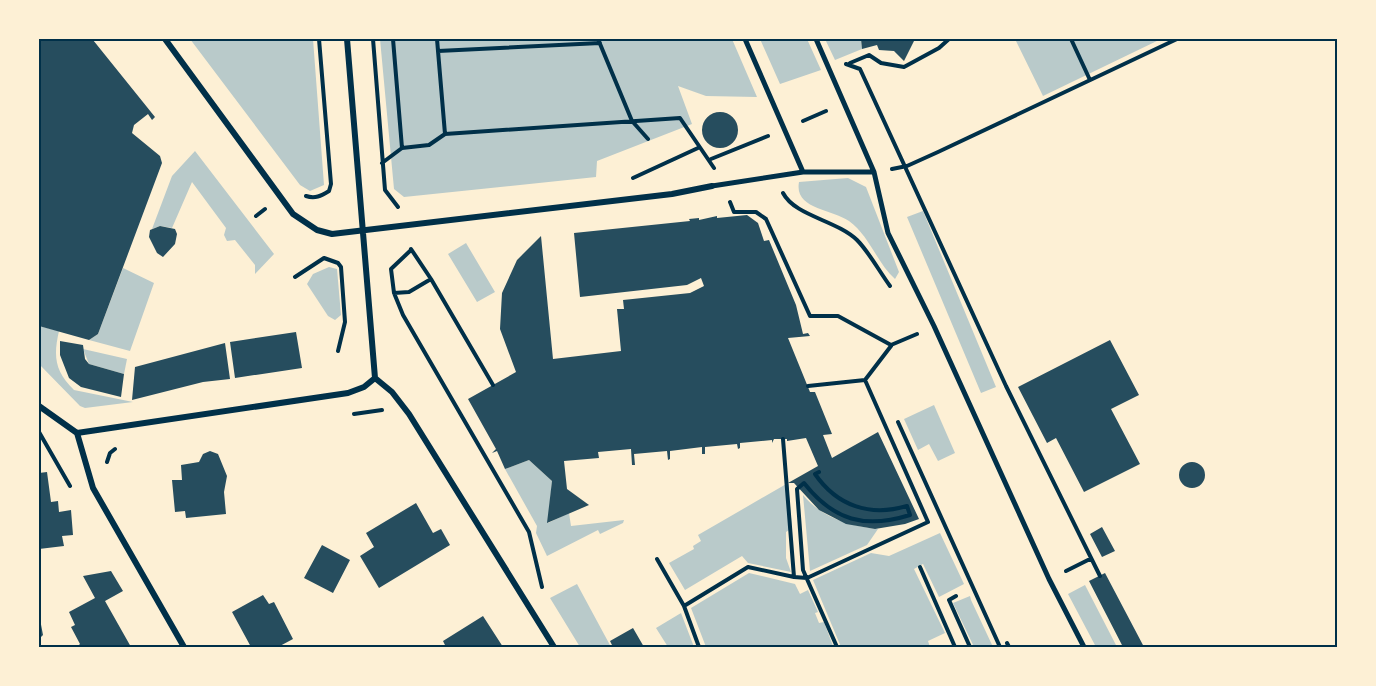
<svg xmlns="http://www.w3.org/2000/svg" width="1376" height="686" viewBox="0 0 1376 686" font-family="'Source Sans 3',sans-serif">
	<rect width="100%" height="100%" fill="#fdf0d5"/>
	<path fill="#b9caca" d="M 190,39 L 313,39 L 324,185 L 310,191 L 300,185 Z
		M 380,39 L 732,39 L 757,97 L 706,96 L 678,86 L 692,124 L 597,161 L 596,177 L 404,197 L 394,189 Z
		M 760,39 L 807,39 L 821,70 L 780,84 Z
		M 825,39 L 861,39 L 862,49 L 835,60 Z
		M 1015,39 L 1161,39 L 1043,96 Z
		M 195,151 L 274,254 L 255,274 L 255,265 L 235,240 L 227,241 L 224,235 L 226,228 L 192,182 L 172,228 L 160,226 L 152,229 L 172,176 Z
		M 848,178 L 866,187 L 899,272 L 895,279 C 877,263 869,235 849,221 C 831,209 794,209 799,182 Z
		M 923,211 L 996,387 L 981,393 L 907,217 Z
		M 466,243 L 495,292 L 477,302 L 448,254 Z
		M 329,267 L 337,269 L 341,315 L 335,320 L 328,316 L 307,284 L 313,274 Z
		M 123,268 L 154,283 L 130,351 L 89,340 L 98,334 Z
		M 39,326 L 59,331 C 53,357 55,371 74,390 L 133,402 L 85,408 L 80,406 L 39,364 Z
		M 83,349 L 127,359 L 124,374 L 89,364 Z
		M 934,405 L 955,453 L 938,461 L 929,444 L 918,450 L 904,419 Z
		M 529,460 L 552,481 L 548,523 L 569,513 L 571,526 L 624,520 L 623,523 L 600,534 L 598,530 L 547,556 L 536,533 L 537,526 L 505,469 Z
		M 788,483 L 792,528 L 786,532 L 786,558 L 791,572 L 748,563 L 742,556 L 685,590 L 669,563 L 694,549 L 693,546 L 701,541 L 698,535 Z
		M 803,495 C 822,518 849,526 878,529 L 867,545 L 810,571 Z
		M 940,533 L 964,584 L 939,597 L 923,564 L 914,569 L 945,633 L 928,641 L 930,647 L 841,647 L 813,580 L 871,553 L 889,556 Z
		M 749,573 L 795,584 L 800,594 L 808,590 L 818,612 L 815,613 L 819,623 L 824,622 L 833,646 L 706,647 L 691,608 Z
		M 577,584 L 611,647 L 580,647 L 550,598 Z
		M 1085,585 L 1117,647 L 1096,647 L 1068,594 Z
		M 970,596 L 971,600 L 993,647 L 974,647 L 953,603 Z
		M 681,613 L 694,647 L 668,647 L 656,628 Z"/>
	<path fill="#264d5e" d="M 39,39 L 93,40 L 155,117 L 152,120 L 148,114 L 134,125 L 132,133 L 160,156 L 162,163 L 98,334 L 89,340 L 39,326 Z
		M 861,39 L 915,39 L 904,61 L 894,51 L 879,50 L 877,45 L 862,49 Z
		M702 130a18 18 0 1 1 36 0a18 18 0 1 1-36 0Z
		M 747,215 L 758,223 L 764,241 L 769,240 L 796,305 L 803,334 L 808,333 L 810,336 L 788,338 L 810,392 L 815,392 L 832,434 L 823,435 L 832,458 L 878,432 L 919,519 L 905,524 L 875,529 L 846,524 L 819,510 L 794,483 L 788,483 L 818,466 L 806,438 L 787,441 L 787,439 L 774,439 L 772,443 L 772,440 L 740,443 L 740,448 L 738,449 L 737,444 L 705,447 L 705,454 L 702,454 L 702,447 L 670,451 L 670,459 L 668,460 L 667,451 L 634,454 L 635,465 L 632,465 L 631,449 L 598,452 L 599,458 L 564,461 L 567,489 L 589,505 L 547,523 L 552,481 L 529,460 L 505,469 L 497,451 L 492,453 L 496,449 L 468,399 L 516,372 L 500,329 L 502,293 L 517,260 L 541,236 L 553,359 L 621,351 L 617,309 L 624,309 L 623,300 L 690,293 L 704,286 L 701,278 L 687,285 L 580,297 L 574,233 L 690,221 L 689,219 L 699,218 L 699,220 L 717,216 L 717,218 Z
		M 160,226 L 175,229 L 177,234 L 175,244 L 163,257 L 157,253 L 149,237 L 150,230 Z
		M 296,332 L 302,368 L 235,378 L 230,342 Z
		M 1110,340 L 1139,395 L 1111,409 L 1140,464 L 1084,492 L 1056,438 L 1047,443 L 1018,387 Z
		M 60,341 L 83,345 L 85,359 L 89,364 L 124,374 L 121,397 L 81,387 L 69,378 L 60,355 Z
		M 225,343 L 230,379 L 203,382 L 132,400 L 135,367 Z
		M 210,451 L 218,454 L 227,476 L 224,492 L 226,514 L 186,518 L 185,511 L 175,512 L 172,480 L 182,480 L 181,465 L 199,462 L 203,454 Z
		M1179 475a13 13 0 1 1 26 0a13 13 0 1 1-26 0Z
		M 47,472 L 51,502 L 58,501 L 59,512 L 71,510 L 73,535 L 62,536 L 64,546 L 39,549 L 39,473 Z
		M 416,503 L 433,533 L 441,529 L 450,545 L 379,588 L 360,556 L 374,547 L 366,533 Z
		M 1102,527 L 1115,551 L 1102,557 L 1090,534 Z
		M 322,545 L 350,560 L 333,593 L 304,578 Z
		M 111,571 L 123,591 L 105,601 L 131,647 L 77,647 L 80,644 L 71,627 L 75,625 L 69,612 L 95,598 L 83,576 Z
		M 1105,573 L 1144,647 L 1123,647 L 1089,581 Z
		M 263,595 L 269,604 L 274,602 L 293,639 L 278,647 L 251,647 L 232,612 Z
		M 39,614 L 43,635 L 39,639 Z
		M 483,616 L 503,647 L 446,647 L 443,641 Z
		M 633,628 L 644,647 L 613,647 L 610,641 Z"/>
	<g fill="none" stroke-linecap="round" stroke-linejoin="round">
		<path stroke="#003049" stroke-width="4" d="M 373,39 L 385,190 L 398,207
			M 393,39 L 402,148
			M 437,39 L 445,134
			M 598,39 L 632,121 L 648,139
			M 1071,39 L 1090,80
			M 438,51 L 600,43
			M 850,63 L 869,55 L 881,63 L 904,67 L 939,48 L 949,39
			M 846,64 L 860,69 L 1006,386 L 1100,576
			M 803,121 L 826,111
			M 711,159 L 768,136
			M 382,163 L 402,148 L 429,145 L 445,134 L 680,118 L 714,168
			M 892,169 L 907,166 L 938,152 L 1177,39
			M 633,178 L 698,148
			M 783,193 C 795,216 836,220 857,240 C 869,252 879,271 890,286
			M 306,196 C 315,199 321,196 329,191 L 331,184 L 319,39
			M 730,202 L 734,212 L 756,212 L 766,219 L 810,316 L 838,316 L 891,345 L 917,334
			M 256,216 L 265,209
			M 411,249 L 431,279
			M 411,250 L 391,269 L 394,293 L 403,315 L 529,532 L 542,587
			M 295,277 L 324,258 L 338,263 L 341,267 L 345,322 L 338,351
			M 394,293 L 409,292 L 431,279 L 493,385
			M 808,386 L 865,380 L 891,346
			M 354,414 L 382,410
			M 898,422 L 1000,647
			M 39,432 L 70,486
			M 107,462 L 110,453 L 115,449
			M 819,472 L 815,474 C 837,506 870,517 907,506 L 910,515 C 865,529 834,521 804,483 L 797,489 L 803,570 L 837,647
			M 657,559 L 684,606
			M 920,567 L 955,647
			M 1066,571 L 1090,559
			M 794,577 L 807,578 L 928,522 L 865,380
			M 956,596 L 949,600 L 970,647
			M 1007,643 L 1009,647
			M 699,647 L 684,606 L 748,567 L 794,577 L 783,439"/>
		<path stroke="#003049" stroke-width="5" d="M 745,39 L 803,172
			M 816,39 L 874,172 L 888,233 L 934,326 L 1049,579 L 1084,647
			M 712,186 L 803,172 L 874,172"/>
		<path stroke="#003049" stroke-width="6" d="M 165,39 L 293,214 L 317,230 L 332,234 L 672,194 L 712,186
			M 347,39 L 375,378
			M 375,378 L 392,392 L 409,414 L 554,647
			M 39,406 L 77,433
			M 77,433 L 348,393 L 364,387 L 375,378
			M 77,433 L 93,488 L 184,647"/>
	</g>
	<rect width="1376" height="686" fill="none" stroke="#fdf0d5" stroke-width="81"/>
	<rect x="40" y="40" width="1296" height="606" fill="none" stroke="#003049" stroke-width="2"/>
</svg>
